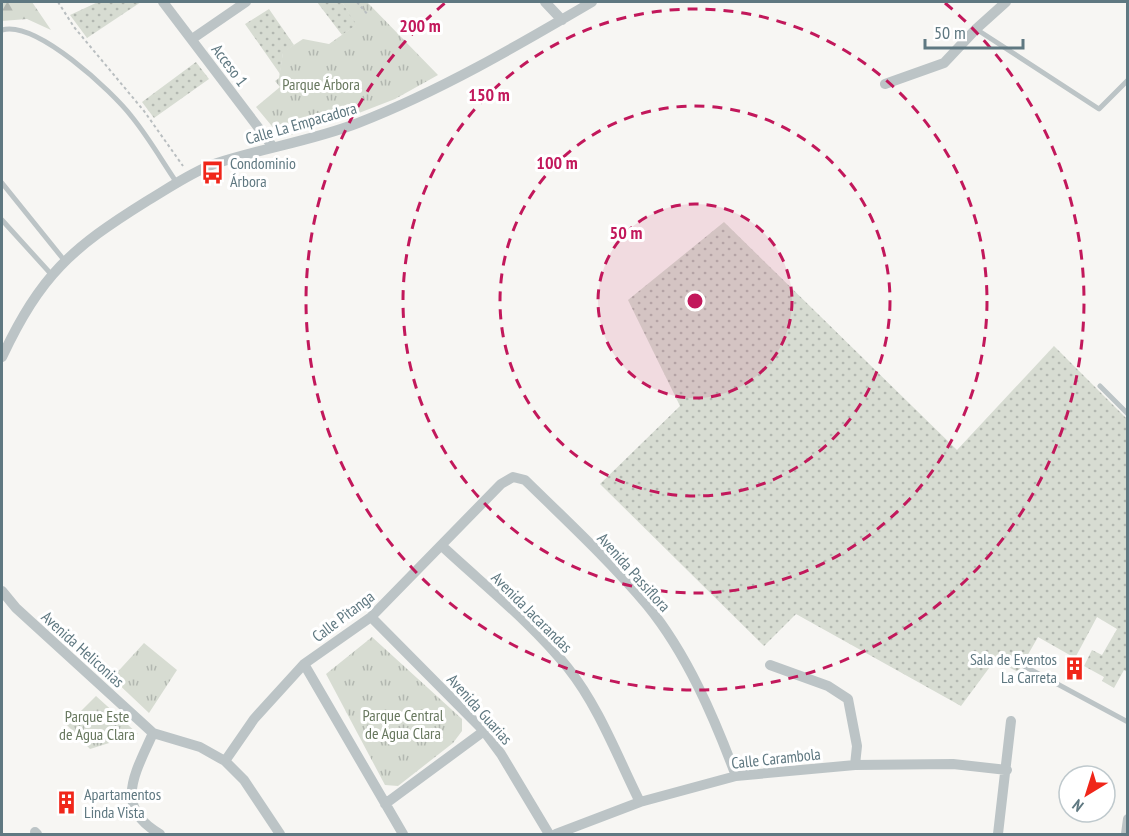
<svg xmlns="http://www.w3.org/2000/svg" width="1129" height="836" viewBox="0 0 1129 836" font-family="'PT Sans Narrow',sans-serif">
	<defs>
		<pattern id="grass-dots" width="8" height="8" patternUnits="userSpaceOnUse" patternTransform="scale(1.5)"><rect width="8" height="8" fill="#d7dcd2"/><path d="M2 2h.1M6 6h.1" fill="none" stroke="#b2b7b0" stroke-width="1.8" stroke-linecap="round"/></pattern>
		<pattern id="forest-firs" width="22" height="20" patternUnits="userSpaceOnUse" patternTransform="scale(1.5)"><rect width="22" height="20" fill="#d7dcd2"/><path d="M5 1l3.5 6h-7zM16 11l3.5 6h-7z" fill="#b2b7b0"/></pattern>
		<pattern id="park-tufts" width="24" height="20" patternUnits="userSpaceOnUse" patternTransform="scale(1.5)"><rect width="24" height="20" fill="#d7dcd2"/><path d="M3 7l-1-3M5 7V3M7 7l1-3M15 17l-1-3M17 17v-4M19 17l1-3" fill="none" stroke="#b2b7b0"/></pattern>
	</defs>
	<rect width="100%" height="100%" fill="#f7f6f3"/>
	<path fill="url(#grass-dots)" d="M 98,2 L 141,2 L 87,38 L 70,15 Z
		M 317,2 L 342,2 L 357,25 L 342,35 Z
		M 269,9 L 294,45 L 283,53 L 280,74 L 245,24 Z
		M 196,62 L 209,79 L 154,118 L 142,102 Z
		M 724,222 L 957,450 L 1054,346 L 1127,419 L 1127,672 L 1124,670 L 1114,688 L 1102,681 L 1104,677 L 1084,666 L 1092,650 L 1102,655 L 1117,629 L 1097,617 L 1075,658 L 1038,637 L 1018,672 L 995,660 L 961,706 L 796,614 L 764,646 L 600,484 L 680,406 L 628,300 Z"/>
	<path fill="url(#forest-firs)" d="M 2,2 L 32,2 L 51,30 L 27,19 L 2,21 Z"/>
	<path fill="url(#park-tufts)" d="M 342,2 L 367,2 L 438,75 L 395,99 L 346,118 L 287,136 L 276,131 L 256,107 L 280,87 L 275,81 L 279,78 L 283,52 L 303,39 L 329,44 L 356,25 Z
		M 372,637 L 462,719 L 462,731 L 453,743 L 398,786 L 385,785 L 326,674 Z
		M 144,643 L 177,670 L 149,713 L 112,678 Z
		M 96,696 L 138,734 L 90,749 L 67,725 Z"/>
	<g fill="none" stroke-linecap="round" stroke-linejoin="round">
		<path stroke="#b9bec0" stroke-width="2" stroke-dasharray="3 3" stroke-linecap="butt" d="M 58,2 L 74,27 L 144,111 L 183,166
			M 357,2 L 368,15"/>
		<path stroke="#bcc4c6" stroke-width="5" d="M 976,29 L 1099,109 L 1128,80
			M 2,30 C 36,20 112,91 132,117 C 149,138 162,161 177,183
			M 2,183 L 64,260
			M 2,220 L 51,274
			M 1100,386 L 1128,414
			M 1024,666 L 1128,722"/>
		<path stroke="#bcc4c6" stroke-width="10" d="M 163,2 L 273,147
			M 545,2 L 562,20
			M 192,39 L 246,2
			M 885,84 L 944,63 L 976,29 L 1006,2
			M 2,357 C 41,275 70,249 147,201 C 169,188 190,173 214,164 C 262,148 312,141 358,123 C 440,91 517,46 592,2
			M 442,546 C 485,586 532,623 568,668 C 599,707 618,758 640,802
			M 2,591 L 16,608 L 153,733 L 200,747 L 225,761 L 244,780 L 280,834
			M 371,617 L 484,731 L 501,754 L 549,834
			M 304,664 L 403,834
			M 770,665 L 828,686 L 848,699 L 857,746 L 855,765
			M 153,733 C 136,772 112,807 160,834
			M 225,761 L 254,719 L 304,664 L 371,617 L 501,484 L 513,477 L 525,480 C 567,521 610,561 647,605 C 687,654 714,717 736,776
			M 385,804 L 484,731
			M 35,832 L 37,834
			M 556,834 L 640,802 L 736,776 L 855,765 L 953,764 L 1007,770
			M 998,834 L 1011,721
			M 1126,834 L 1128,819"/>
	</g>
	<circle cx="695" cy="301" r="97" fill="#c2185b" fill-opacity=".12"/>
	<g fill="none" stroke="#c2185b" stroke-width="3" stroke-dasharray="10 8">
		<circle cx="695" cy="301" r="97"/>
		<circle cx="695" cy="301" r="195"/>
		<circle cx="695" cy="301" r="292"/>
		<path d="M945 3A389 389 0 1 1 445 3"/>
	</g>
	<defs>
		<symbol id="bus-bare" viewBox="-9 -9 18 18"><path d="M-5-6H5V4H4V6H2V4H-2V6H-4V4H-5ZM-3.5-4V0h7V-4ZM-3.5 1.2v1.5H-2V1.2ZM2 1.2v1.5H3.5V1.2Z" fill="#f0261a" stroke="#fff" stroke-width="2.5" paint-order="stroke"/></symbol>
		<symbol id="building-bare" viewBox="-9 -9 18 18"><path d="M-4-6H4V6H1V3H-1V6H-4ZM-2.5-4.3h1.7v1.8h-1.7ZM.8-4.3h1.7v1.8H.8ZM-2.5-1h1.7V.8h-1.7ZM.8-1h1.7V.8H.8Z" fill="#f0261a" stroke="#fff" stroke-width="2.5" paint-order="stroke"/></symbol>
	</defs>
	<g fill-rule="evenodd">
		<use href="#bus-bare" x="196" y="156" width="33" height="33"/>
		<use href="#building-bare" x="1058" y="652" width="33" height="33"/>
		<use href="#building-bare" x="50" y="786" width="33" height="33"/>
	</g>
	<g text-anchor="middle" stroke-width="6" stroke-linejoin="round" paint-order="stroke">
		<g font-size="16" fill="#5f7881" stroke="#fff">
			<text transform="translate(230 65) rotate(53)" y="6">Acceso 1</text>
			<text transform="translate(301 123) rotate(-16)" y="6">Calle La Empacadora</text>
			<text transform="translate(634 572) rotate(48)" y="6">Avenida Passiflora</text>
			<text transform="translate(532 612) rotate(45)" y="6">Avenida Jacarandas</text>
			<text transform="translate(343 616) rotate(-37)" y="6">Calle Pitanga</text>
			<text transform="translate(83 649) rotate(42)" y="6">Avenida Heliconias</text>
			<text transform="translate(480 709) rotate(48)" y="6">Avenida Guarias</text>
			<text transform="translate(776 758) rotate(-6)" y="6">Calle Carambola</text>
		</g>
		<g font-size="16" fill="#68785f" stroke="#fff">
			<text x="321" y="90">Parque Árbora</text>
			<text x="403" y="721">Parque Central<tspan x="403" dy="18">de Agua Clara</tspan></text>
			<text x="97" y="722">Parque Este<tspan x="97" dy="18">de Agua Clara</tspan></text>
		</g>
		<g font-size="16" fill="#5f7881" stroke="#fff" text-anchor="start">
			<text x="230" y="169">Condominio<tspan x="230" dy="18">Árbora</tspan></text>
			<text x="1057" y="665" text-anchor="end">Sala de Eventos<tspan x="1057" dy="18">La Carreta</tspan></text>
			<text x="84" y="800">Apartamentos<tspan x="84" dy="18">Linda Vista</tspan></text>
		</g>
	</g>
	<circle cx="695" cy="301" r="9" fill="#c2185b" stroke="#fff" stroke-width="3"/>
	<g font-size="18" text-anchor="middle" font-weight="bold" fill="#c2185b" stroke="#fff" stroke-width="6" stroke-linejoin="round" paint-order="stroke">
		<text x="420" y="32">200 m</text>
		<text x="489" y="101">150 m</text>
		<text x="557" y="169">100 m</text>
		<text x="626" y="239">50 m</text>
	</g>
	<rect width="1129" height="836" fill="none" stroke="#5f7881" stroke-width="6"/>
	<g transform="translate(1087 794) rotate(218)"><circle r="28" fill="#ffffff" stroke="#bfc9cd" stroke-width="1.5"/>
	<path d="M0-4.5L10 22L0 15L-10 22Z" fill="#f0261a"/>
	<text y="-9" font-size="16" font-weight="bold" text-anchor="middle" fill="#5f7881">N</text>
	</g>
	<path d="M925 39v9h98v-9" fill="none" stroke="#5f7881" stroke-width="3"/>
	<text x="934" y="39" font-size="18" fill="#5f7881" stroke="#ffffff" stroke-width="4.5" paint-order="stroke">50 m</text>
</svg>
